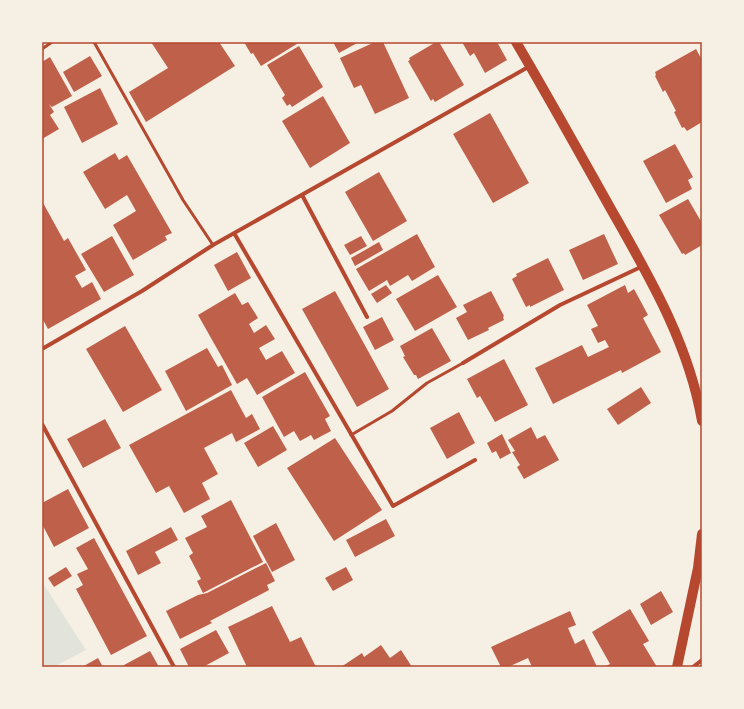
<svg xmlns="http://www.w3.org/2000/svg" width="744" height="709" viewBox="0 0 744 709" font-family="'Noto Sans',sans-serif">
	<rect width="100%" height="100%" fill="#f6efe4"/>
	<path fill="#e2e4dc" d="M 42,582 L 86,650 L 53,667 L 42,667 Z"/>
	<path fill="#bf614a" d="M 151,42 L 219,42 L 235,66 L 146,122 L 129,92 L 168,68 Z
		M 244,42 L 300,42 L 261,66 L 253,53 L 251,54 Z
		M 333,42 L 359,42 L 339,53 Z
		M 375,42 L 383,42 L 409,98 L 375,114 L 361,85 L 354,88 L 340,58 Z
		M 436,42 L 439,42 L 464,85 L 435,102 L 433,99 L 431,101 L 408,61 L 410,60 L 409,58 Z
		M 462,42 L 497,42 L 507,60 L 485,73 L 474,53 L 470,56 Z
		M 299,46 L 323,87 L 292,107 L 290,104 L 287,106 L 282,98 L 285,95 L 267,65 Z
		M 696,49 L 702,60 L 702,122 L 687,131 L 684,127 L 682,128 L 674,112 L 676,111 L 665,90 L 663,92 L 655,76 L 656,75 L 655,72 Z
		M 90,56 L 102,76 L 74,92 L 63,72 Z
		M 50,57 L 72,96 L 52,107 L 49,104 L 54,112 L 50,115 L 59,129 L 42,139 L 42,62 Z
		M 100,88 L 118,124 L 82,143 L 64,107 Z
		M 323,96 L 350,143 L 310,168 L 282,121 Z
		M 490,113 L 529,183 L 493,203 L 453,134 Z
		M 675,144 L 693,177 L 688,180 L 692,189 L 666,203 L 643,161 Z
		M 115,153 L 119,160 L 127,155 L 172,233 L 165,236 L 167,240 L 133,260 L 113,225 L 136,211 L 127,195 L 105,209 L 83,172 Z
		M 379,172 L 407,221 L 373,241 L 345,192 Z
		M 688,199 L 702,223 L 702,245 L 685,255 L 684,253 L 682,254 L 659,215 Z
		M 42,201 L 64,241 L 68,238 L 86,270 L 75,276 L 82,288 L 92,282 L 101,299 L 48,329 L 42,318 Z
		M 417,234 L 435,267 L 412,281 L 408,275 L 390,286 L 387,280 L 369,291 L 356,269 Z
		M 604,234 L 618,264 L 583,280 L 569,250 Z
		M 112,236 L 134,275 L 104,292 L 81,254 Z
		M 361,236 L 367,246 L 350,255 L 344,245 Z
		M 379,242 L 383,250 L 355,266 L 351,258 Z
		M 237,252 L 251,278 L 228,291 L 214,265 Z
		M 548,258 L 564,290 L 530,307 L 530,305 L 526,307 L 512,279 L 517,276 L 516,274 Z
		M 438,275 L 457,307 L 415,331 L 396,299 Z
		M 386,285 L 392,293 L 377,303 L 371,294 Z
		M 625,285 L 628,293 L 634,289 L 648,315 L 643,318 L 661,352 L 622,373 L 621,370 L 553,404 L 535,368 L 582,345 L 588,357 L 609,347 L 605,340 L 598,343 L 591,329 L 598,326 L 587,305 Z
		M 335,291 L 389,389 L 357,407 L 302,309 Z
		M 491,291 L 504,316 L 503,317 L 504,320 L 488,328 L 489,330 L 468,340 L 456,318 L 467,312 L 463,305 Z
		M 235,293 L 242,305 L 248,302 L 258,318 L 249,324 L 254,333 L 266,325 L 275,339 L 259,348 L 266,360 L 282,351 L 295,373 L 257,395 L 247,378 L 237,384 L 198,315 Z
		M 382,317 L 394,340 L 375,350 L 363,327 Z
		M 125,326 L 162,390 L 123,412 L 86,349 Z
		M 432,328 L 451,361 L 418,379 L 416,375 L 414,375 L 403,357 L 405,356 L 400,346 Z
		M 207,348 L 218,367 L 222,365 L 232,385 L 186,411 L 165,371 Z
		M 504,359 L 528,405 L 495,422 L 480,396 L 477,398 L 467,379 Z
		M 305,372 L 330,416 L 325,419 L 331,431 L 314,440 L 311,435 L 300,441 L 294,431 L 284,437 L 262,397 Z
		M 641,387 L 651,403 L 618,425 L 607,409 Z
		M 231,390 L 246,418 L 252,414 L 260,429 L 236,442 L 232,433 L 204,448 L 218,474 L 202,483 L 210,499 L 184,513 L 169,486 L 156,493 L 129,445 Z
		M 459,412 L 475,443 L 447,459 L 430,428 Z
		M 105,419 L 121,448 L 83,468 L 67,439 Z
		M 273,426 L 287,450 L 258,467 L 244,443 Z
		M 531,427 L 537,439 L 545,435 L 559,460 L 524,479 L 517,467 L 520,465 L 512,452 L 515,451 L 508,440 Z
		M 502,434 L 511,453 L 500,459 L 496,451 L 492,453 L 487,443 Z
		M 335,438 L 382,510 L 334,541 L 287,468 Z
		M 68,489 L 89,528 L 54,547 L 42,524 L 42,503 Z
		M 231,500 L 263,562 L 203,593 L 197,581 L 201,579 L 189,556 L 193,553 L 185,538 L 207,527 L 201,516 Z
		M 386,519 L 395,536 L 355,557 L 346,540 Z
		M 276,523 L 295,560 L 272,572 L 253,536 Z
		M 171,527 L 178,540 L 155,552 L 161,563 L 138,575 L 126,551 Z
		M 94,538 L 147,636 L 111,655 L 76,589 L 83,585 L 77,574 L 88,569 L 76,548 Z
		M 266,563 L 275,581 L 267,585 L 269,590 L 210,621 L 212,623 L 180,639 L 166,611 L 198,595 L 207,593 Z
		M 66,567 L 72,576 L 54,587 L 48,578 Z
		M 346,567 L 353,580 L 333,591 L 325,578 Z
		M 661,591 L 673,612 L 651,625 L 640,604 Z
		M 272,606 L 290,642 L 301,637 L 316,667 L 247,667 L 228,627 Z
		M 630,609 L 649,641 L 643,644 L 657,667 L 604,667 L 610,664 L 592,632 Z
		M 570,611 L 576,625 L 568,628 L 575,644 L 584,639 L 597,667 L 532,667 L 528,658 L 508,667 L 501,667 L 491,647 Z
		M 216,630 L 229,653 L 203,667 L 189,667 L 180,649 Z
		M 381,645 L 390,658 L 401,650 L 412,667 L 341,667 L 362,653 L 364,657 Z
		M 150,651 L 159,667 L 125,667 L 124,665 Z
		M 98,658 L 103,667 L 82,667 Z"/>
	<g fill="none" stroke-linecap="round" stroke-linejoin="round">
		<path stroke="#b5482f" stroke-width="3" d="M 94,42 L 183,200 L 213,245
			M 42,49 L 52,42
			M 351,435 L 392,411 L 427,383 L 463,363"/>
		<path stroke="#b5482f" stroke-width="4" d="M 302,195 L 367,317
			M 234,233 L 393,506 L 475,460
			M 42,349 L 142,291 L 213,245 L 530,66
			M 463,363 L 560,305 L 643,266
			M 42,424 L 174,667
			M 693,667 L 702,660"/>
		<path stroke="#b5482f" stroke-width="10" d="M 516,42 C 549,98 580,154 612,211 C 650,278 689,344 702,421
			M 677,667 L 698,568 L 702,534"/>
	</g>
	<rect width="744" height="709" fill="none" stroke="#f6efe4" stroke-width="86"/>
	<rect x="43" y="43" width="658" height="623" fill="none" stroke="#b5482f" stroke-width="1.5"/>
</svg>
